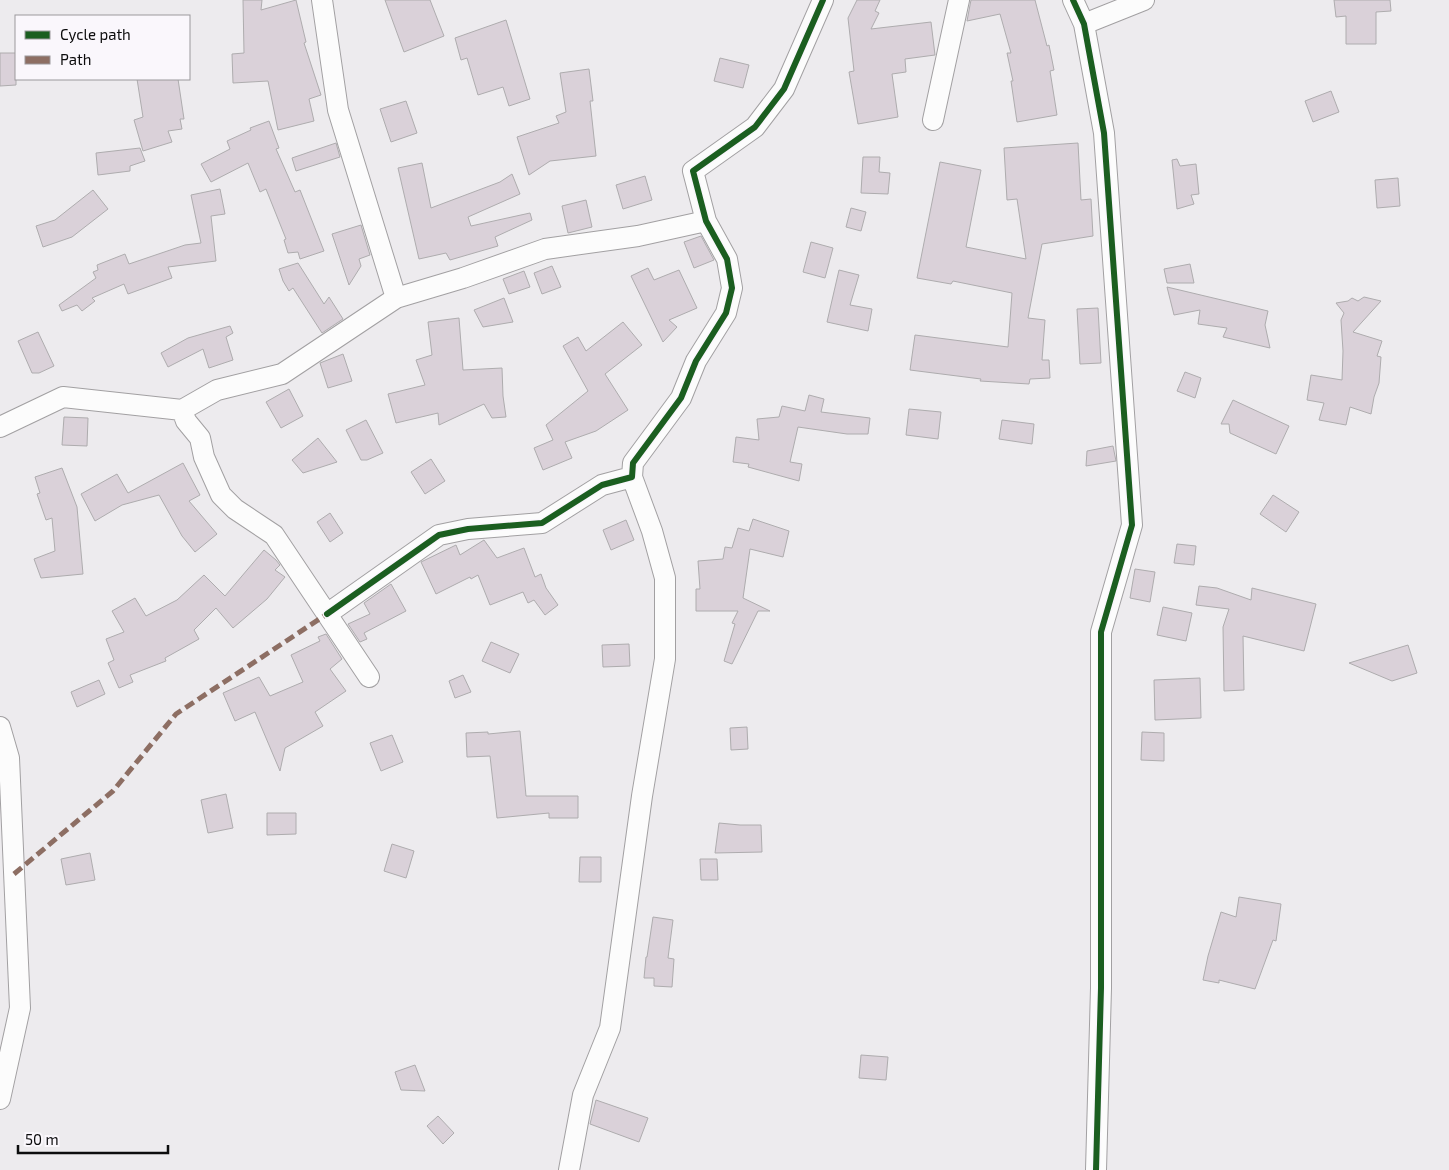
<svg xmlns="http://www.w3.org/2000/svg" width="1449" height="1170" viewBox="0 0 1449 1170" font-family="'Exo 2',sans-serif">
	<rect width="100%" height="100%" fill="#edebee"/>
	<path fill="#dad1d9" stroke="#aeacae" d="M 243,0 L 262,0 L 261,10 L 296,0 L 306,42 L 304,43 L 321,95 L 309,99 L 314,121 L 278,130 L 268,81 L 233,83 L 232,54 L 244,53 Z
		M 385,0 L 430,0 L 444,36 L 404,52 Z
		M 857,0 L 880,0 L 875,11 L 879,13 L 871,29 L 931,22 L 935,55 L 905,59 L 906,72 L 892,74 L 898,117 L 858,124 L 849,72 L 854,71 L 848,18 Z
		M 971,0 L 1035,0 L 1047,46 L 1049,45 L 1054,70 L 1050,71 L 1057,115 L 1017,122 L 1011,81 L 1013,81 L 1007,53 L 1011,53 L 1000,14 L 967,21 Z
		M 1334,0 L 1390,0 L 1391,11 L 1376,12 L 1376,44 L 1346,44 L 1346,16 L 1336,17 Z
		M 506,20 L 530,99 L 509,106 L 503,87 L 478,95 L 467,58 L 461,60 L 455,38 Z
		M 0,53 L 16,53 L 16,85 L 0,86 Z
		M 720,58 L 749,65 L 743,88 L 714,81 Z
		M 589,69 L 593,101 L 590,101 L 596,156 L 550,161 L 529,175 L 517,137 L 559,123 L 556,116 L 566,112 L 560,73 Z
		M 137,79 L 178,79 L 184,119 L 180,119 L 182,129 L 168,131 L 172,142 L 143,151 L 134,120 L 143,117 Z
		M 1331,91 L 1339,112 L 1313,122 L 1305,101 Z
		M 406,101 L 417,133 L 391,142 L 380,109 Z
		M 269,121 L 279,148 L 276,149 L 295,192 L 300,190 L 324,251 L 300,259 L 298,252 L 288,253 L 284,240 L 286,239 L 266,189 L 260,192 L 248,163 L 211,182 L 201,164 L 230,149 L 227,141 L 251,130 L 250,128 Z
		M 336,143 L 340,157 L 296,171 L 292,158 Z
		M 1078,143 L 1081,200 L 1091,199 L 1093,236 L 1042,244 L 1028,318 L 1045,320 L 1042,360 L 1049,360 L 1050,378 L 1030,379 L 1029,384 L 980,381 L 981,379 L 910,370 L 915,335 L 1008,347 L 1012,293 L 953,281 L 951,284 L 917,278 L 940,162 L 981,170 L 966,247 L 1026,259 L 1017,199 L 1007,200 L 1004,148 Z
		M 140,148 L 145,161 L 130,166 L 130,171 L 98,175 L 96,153 Z
		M 863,157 L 880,157 L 879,172 L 890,173 L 888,194 L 861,193 Z
		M 1177,159 L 1180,166 L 1196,164 L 1199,194 L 1191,195 L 1194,204 L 1177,209 L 1172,160 Z
		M 422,163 L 431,208 L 500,182 L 512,174 L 520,194 L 468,217 L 471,226 L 530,213 L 532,220 L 495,237 L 498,246 L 450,260 L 446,253 L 419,259 L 398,168 Z
		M 645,176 L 652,200 L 623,209 L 616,185 Z
		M 1398,178 L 1400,206 L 1377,208 L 1375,180 Z
		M 220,189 L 225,214 L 211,216 L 216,261 L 168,267 L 172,278 L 128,294 L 124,284 L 92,298 L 95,301 L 82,311 L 77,305 L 62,311 L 59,305 L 96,278 L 93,272 L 98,270 L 97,265 L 125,254 L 129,264 L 185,245 L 201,243 L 191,195 Z
		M 93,190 L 108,209 L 72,237 L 43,247 L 36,226 L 55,220 Z
		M 586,200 L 592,227 L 568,233 L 562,206 Z
		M 851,208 L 866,212 L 861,231 L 846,227 Z
		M 361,225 L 370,255 L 359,259 L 361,266 L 349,285 L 332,234 Z
		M 701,236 L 714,260 L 694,268 L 684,242 Z
		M 811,242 L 833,248 L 825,278 L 803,272 Z
		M 298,263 L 324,304 L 329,297 L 343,319 L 322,333 L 293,288 L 289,291 L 283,281 L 279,269 Z
		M 1190,264 L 1194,283 L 1167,283 L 1164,269 Z
		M 552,266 L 561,287 L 542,294 L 534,273 Z
		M 648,268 L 654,280 L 679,270 L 697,308 L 669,320 L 677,327 L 663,342 L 631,276 Z
		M 839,270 L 859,275 L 850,305 L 872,309 L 868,331 L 827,322 Z
		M 524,271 L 530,287 L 509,294 L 503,279 Z
		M 1167,287 L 1268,311 L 1265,325 L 1270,348 L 1223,337 L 1227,328 L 1198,324 L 1200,310 L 1174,315 Z
		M 1364,297 L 1381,301 L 1353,332 L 1382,341 L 1377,356 L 1381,357 L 1379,383 L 1374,397 L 1371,414 L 1350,407 L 1346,425 L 1319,420 L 1324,403 L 1307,400 L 1311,375 L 1342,380 L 1343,351 L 1341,320 L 1344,313 L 1336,303 L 1348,301 L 1352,298 L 1358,301 Z
		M 504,298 L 513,322 L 483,327 L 474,310 Z
		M 1098,308 L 1101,363 L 1080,364 L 1077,309 Z
		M 459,318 L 463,370 L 502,368 L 503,396 L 506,417 L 492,418 L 484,404 L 439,425 L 438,413 L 396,423 L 388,394 L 425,385 L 416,360 L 432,355 L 428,322 Z
		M 623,322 L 642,345 L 605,374 L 628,410 L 596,431 L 565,442 L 572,458 L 543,470 L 534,448 L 553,440 L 546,425 L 588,391 L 563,346 L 578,337 L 586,351 Z
		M 230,326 L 233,333 L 226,337 L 233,360 L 209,368 L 203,349 L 168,367 L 161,353 L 188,338 Z
		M 38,332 L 54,366 L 39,373 L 32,373 L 18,341 Z
		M 343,354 L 352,381 L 328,388 L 320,363 Z
		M 1185,372 L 1201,378 L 1195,398 L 1177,391 Z
		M 289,389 L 303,416 L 281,428 L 266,402 Z
		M 809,395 L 824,399 L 821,412 L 870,418 L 868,434 L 847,434 L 798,427 L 790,462 L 802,464 L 799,481 L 748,467 L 749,464 L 733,462 L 736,437 L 759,440 L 757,419 L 779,417 L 782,406 L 805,411 Z
		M 1233,400 L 1289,426 L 1276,454 L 1230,433 L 1229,424 L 1221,424 Z
		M 909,409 L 941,412 L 938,439 L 906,435 Z
		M 64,417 L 88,418 L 87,446 L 62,445 Z
		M 366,420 L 383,453 L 367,460 L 361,460 L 346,430 Z
		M 1002,420 L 1034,424 L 1032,444 L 999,439 Z
		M 318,438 L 337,462 L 303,473 L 292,460 Z
		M 1113,446 L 1116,461 L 1086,466 L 1087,451 Z
		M 431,459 L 445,481 L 425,494 L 411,472 Z
		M 183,463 L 200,495 L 189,501 L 217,534 L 195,552 L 182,536 L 159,495 L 122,505 L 95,521 L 81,494 L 117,474 L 128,493 Z
		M 62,468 L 77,507 L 83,574 L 41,578 L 34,559 L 55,551 L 52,518 L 46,520 L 37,494 L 40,493 L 35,477 Z
		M 1273,495 L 1299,512 L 1286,532 L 1260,514 Z
		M 330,513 L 343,533 L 330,542 L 317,522 Z
		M 753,519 L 789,531 L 783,557 L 750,549 L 743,598 L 770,611 L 758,611 L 732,664 L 724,661 L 735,624 L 732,623 L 738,611 L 696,611 L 696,589 L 700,589 L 698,561 L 723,559 L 725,547 L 732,548 L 738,528 L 749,531 Z
		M 626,520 L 634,540 L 611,550 L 603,530 Z
		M 484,540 L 497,558 L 524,548 L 535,577 L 541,574 L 546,588 L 558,605 L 545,615 L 534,600 L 528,603 L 523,592 L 490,605 L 478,575 L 471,579 L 470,577 L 436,594 L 421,562 L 456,545 L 460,555 Z
		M 1177,544 L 1196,546 L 1194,565 L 1174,563 Z
		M 264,550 L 276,560 L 280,565 L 275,570 L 285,577 L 267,599 L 233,628 L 216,608 L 194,630 L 199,639 L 165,658 L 166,661 L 130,675 L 133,682 L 119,688 L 108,663 L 114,660 L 106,639 L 124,632 L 112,611 L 135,598 L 146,616 L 177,600 L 204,575 L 225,596 Z
		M 1135,569 L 1155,572 L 1150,602 L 1130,598 Z
		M 391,584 L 406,611 L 364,633 L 367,639 L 360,642 L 348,624 L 370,614 L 364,603 Z
		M 1199,586 L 1217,588 L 1251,600 L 1252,588 L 1316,604 L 1304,651 L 1243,636 L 1244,690 L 1224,691 L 1223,627 L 1229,609 L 1196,605 Z
		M 1163,607 L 1192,613 L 1186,641 L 1157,635 Z
		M 326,634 L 342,659 L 330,669 L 346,691 L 315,712 L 323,726 L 285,748 L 280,771 L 255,712 L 235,721 L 223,693 L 259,677 L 270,696 L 303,682 L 291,655 L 320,641 L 318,637 Z
		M 491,642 L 519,654 L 510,673 L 482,661 Z
		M 629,644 L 630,666 L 603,667 L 602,645 Z
		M 1408,645 L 1417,673 L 1392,681 L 1349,663 Z
		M 463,675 L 471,692 L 455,698 L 449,681 Z
		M 1200,678 L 1201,718 L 1155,720 L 1154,680 Z
		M 99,680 L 105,694 L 77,707 L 71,692 Z
		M 747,727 L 748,749 L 731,750 L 730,728 Z
		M 520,731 L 526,796 L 578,796 L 578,818 L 549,818 L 549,813 L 497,818 L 490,756 L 467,757 L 466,733 L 488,732 L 488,734 Z
		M 1142,732 L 1164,733 L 1164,761 L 1141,760 Z
		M 392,735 L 403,762 L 381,771 L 370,743 Z
		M 226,794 L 233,828 L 208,833 L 201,800 Z
		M 267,813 L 296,813 L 296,834 L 267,835 Z
		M 719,823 L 740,825 L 761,825 L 762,852 L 715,853 Z
		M 392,844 L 414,851 L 406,878 L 384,871 Z
		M 90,853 L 95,880 L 66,885 L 61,859 Z
		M 580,857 L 601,857 L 601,882 L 579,882 Z
		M 700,859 L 717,859 L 718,880 L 701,880 Z
		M 1239,897 L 1281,904 L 1276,941 L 1273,940 L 1255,989 L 1219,980 L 1219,983 L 1203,980 L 1208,956 L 1221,912 L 1236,917 Z
		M 653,917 L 673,920 L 668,958 L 674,959 L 672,987 L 654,986 L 654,978 L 644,978 L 646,957 L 647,957 Z
		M 861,1055 L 888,1057 L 886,1080 L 859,1078 Z
		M 415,1065 L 425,1091 L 401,1090 L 395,1072 Z
		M 596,1100 L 648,1118 L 639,1142 L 590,1124 Z
		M 438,1116 L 454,1133 L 443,1144 L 427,1126 Z"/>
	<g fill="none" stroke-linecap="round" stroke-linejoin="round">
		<defs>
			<path id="minor" d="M 322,0 L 338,110 L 396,298 L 463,278 L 545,249 L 638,236 L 706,221
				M 1073,0 L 1084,24 L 1104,133 L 1132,525 L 1101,632 L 1101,988 L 1096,1170
				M 1084,24 L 1144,0
				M 933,120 L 959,0
				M 0,427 L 63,397 L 182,410
				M 327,614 L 439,535 L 468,529 L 542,523 L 602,485 L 632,477 L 633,463 L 681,398 L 696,361 L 726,313 L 732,288 L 727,259 L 706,221 L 693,171 L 755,127 L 784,89 L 823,0
				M 369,677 L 274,535 L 235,509 L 221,495 L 204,457 L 200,438 L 186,421 L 182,410 L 217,390 L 282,374 L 396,298
				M 0,727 L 9,758 L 20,1008 L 0,1099
				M 569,1170 L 583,1095 L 610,1028 L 642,796 L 665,659 L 665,578 L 652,531 L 632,477"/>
		</defs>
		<use href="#minor" stroke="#a2a0a2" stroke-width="22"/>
		<use href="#minor" stroke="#fcfcfc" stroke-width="20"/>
		<path stroke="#8d6e63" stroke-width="5" stroke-dasharray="10 5" stroke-linecap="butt" d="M 14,874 L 113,791 L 176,714 L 327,614"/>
		<defs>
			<path id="cycleway" d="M 1073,0 L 1084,24 L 1104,133 L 1132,525 L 1101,632 L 1101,988 L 1096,1170
				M 327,614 L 439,535 L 468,529 L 542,523 L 602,485 L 632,477 L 633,463 L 681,398 L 696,361 L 726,313 L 732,288 L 727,259 L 706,221 L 693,171 L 755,127 L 784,89 L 823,0"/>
		</defs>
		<use href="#cycleway" stroke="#faf7fc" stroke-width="9"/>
		<use href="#cycleway" stroke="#1b5e20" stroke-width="6"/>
	</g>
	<rect x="15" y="15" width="175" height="65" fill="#faf7fc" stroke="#9b999c"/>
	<rect x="25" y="31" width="25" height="8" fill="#1b5e20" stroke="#9b999c"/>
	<text x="60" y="40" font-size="15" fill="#0c0c0d">Cycle path</text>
	<rect x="25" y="56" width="25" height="8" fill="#8d6e63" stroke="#9b999c"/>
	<text x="60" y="65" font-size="15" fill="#0c0c0d">Path</text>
	<path d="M18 1145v8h150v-8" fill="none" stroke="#0c0c0d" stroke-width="2.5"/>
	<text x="25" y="1145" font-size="15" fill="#0c0c0d" stroke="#faf7fc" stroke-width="4" paint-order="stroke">50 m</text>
</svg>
